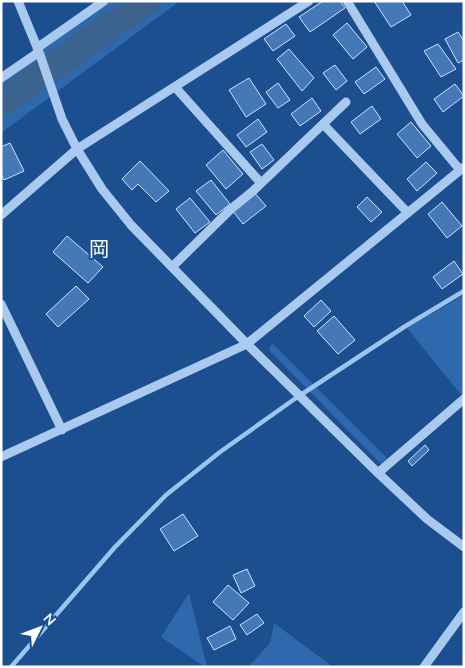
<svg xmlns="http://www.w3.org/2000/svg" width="465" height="668" viewBox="0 0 465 668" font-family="'Nunito Sans','Noto Sans JP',sans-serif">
	<rect width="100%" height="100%" fill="#1b4f8f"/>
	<path fill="#2e69ad" d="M 110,1 L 180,1 L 1,133 L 1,79 Z
		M 464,295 L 464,395 L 462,396 L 407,328 Z
		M 272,343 L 391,462 L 381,464 L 269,350 Z
		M 189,593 L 207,667 L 205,667 L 161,637 Z
		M 274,623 L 333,667 L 247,667 L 252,663 L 270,643 Z"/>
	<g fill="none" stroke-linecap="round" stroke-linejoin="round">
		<path stroke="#9cc4f0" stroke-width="4.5" d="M 11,667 L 115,547 L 166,495 L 220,452 L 296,398 L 404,327 L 464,291"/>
		<path stroke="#3c6290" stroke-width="28" d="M 1,103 L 147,1"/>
	</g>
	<path fill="#4478b7" stroke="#cfe3fa" d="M 323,1 L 340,1 L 345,8 L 310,32 L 299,17 Z
		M 374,1 L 402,1 L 411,15 L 391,27 Z
		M 347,23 L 367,47 L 353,59 L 333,35 Z
		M 286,24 L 295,36 L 273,51 L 264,39 Z
		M 458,32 L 464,41 L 464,60 L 458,63 L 445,39 Z
		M 438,44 L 456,69 L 441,77 L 424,51 Z
		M 289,49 L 314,78 L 302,91 L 277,59 Z
		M 335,65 L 347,81 L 336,90 L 323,73 Z
		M 376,67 L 385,79 L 364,94 L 355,82 Z
		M 249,78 L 266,104 L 246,117 L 229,90 Z
		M 278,83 L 290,100 L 278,108 L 266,92 Z
		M 455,84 L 464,96 L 443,112 L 434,99 Z
		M 312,98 L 321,111 L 300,126 L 291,114 Z
		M 372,106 L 381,119 L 360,134 L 351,122 Z
		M 258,119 L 267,132 L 246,147 L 237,135 Z
		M 411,122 L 431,146 L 417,158 L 397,134 Z
		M 10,143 L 24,171 L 4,180 L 1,174 L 1,147 Z
		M 262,144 L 274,160 L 262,169 L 250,152 Z
		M 223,150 L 243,174 L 226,189 L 206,165 Z
		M 140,161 L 169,191 L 156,202 L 138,184 L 132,190 L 122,179 Z
		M 426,162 L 437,173 L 417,191 L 407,179 Z
		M 211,180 L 230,204 L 216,215 L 196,191 Z
		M 253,191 L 266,206 L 243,224 L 231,209 Z
		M 367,197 L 382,212 L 371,222 L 357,207 Z
		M 190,198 L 210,222 L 195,233 L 176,209 Z
		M 442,202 L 462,226 L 447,238 L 428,214 Z
		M 67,236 L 103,267 L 88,283 L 53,252 Z
		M 454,261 L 463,274 L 442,289 L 433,277 Z
		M 76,286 L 89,299 L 58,327 L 46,314 Z
		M 321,300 L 331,311 L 314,327 L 304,316 Z
		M 334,316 L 355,340 L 338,354 L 317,331 Z
		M 425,445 L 429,450 L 412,466 L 408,461 Z
		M 183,514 L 198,536 L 174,551 L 160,529 Z
		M 247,569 L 255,586 L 241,593 L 233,575 Z
		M 228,585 L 249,603 L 233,620 L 213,602 Z
		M 257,614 L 264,623 L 247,635 L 240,625 Z
		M 230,626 L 236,639 L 214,650 L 207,638 Z"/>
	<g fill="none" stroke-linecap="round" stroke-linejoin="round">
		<path stroke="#a9c9ee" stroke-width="9" d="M 18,1 L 39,52 L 62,119 L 77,149 L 102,189 L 131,225 L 247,344 L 378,473 L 427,519 L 464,547
			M 347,1 L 422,124 L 460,170
			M 37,48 L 104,1
			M 1,78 L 39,52
			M 175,87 L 261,183
			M 323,124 L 408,213
			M 1,215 L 77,149 L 309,1
			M 172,267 L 231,209 L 253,191 L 346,102
			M 1,304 L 62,430
			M 1,457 L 247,344 L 464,167
			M 378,473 L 464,399
			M 424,667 L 464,612"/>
	</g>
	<g text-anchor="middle" stroke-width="4.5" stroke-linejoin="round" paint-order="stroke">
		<g font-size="20" fill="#fff" stroke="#1b4f8f">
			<text x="99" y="256">岡</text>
		</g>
	</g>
	<rect width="465" height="668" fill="none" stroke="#ffffff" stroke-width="5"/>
	<g transform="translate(40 628) rotate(48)" stroke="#1b4f8f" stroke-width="4" paint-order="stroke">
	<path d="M0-4L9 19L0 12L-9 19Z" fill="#ffffff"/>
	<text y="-8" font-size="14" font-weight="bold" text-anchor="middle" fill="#ffffff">N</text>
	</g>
</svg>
